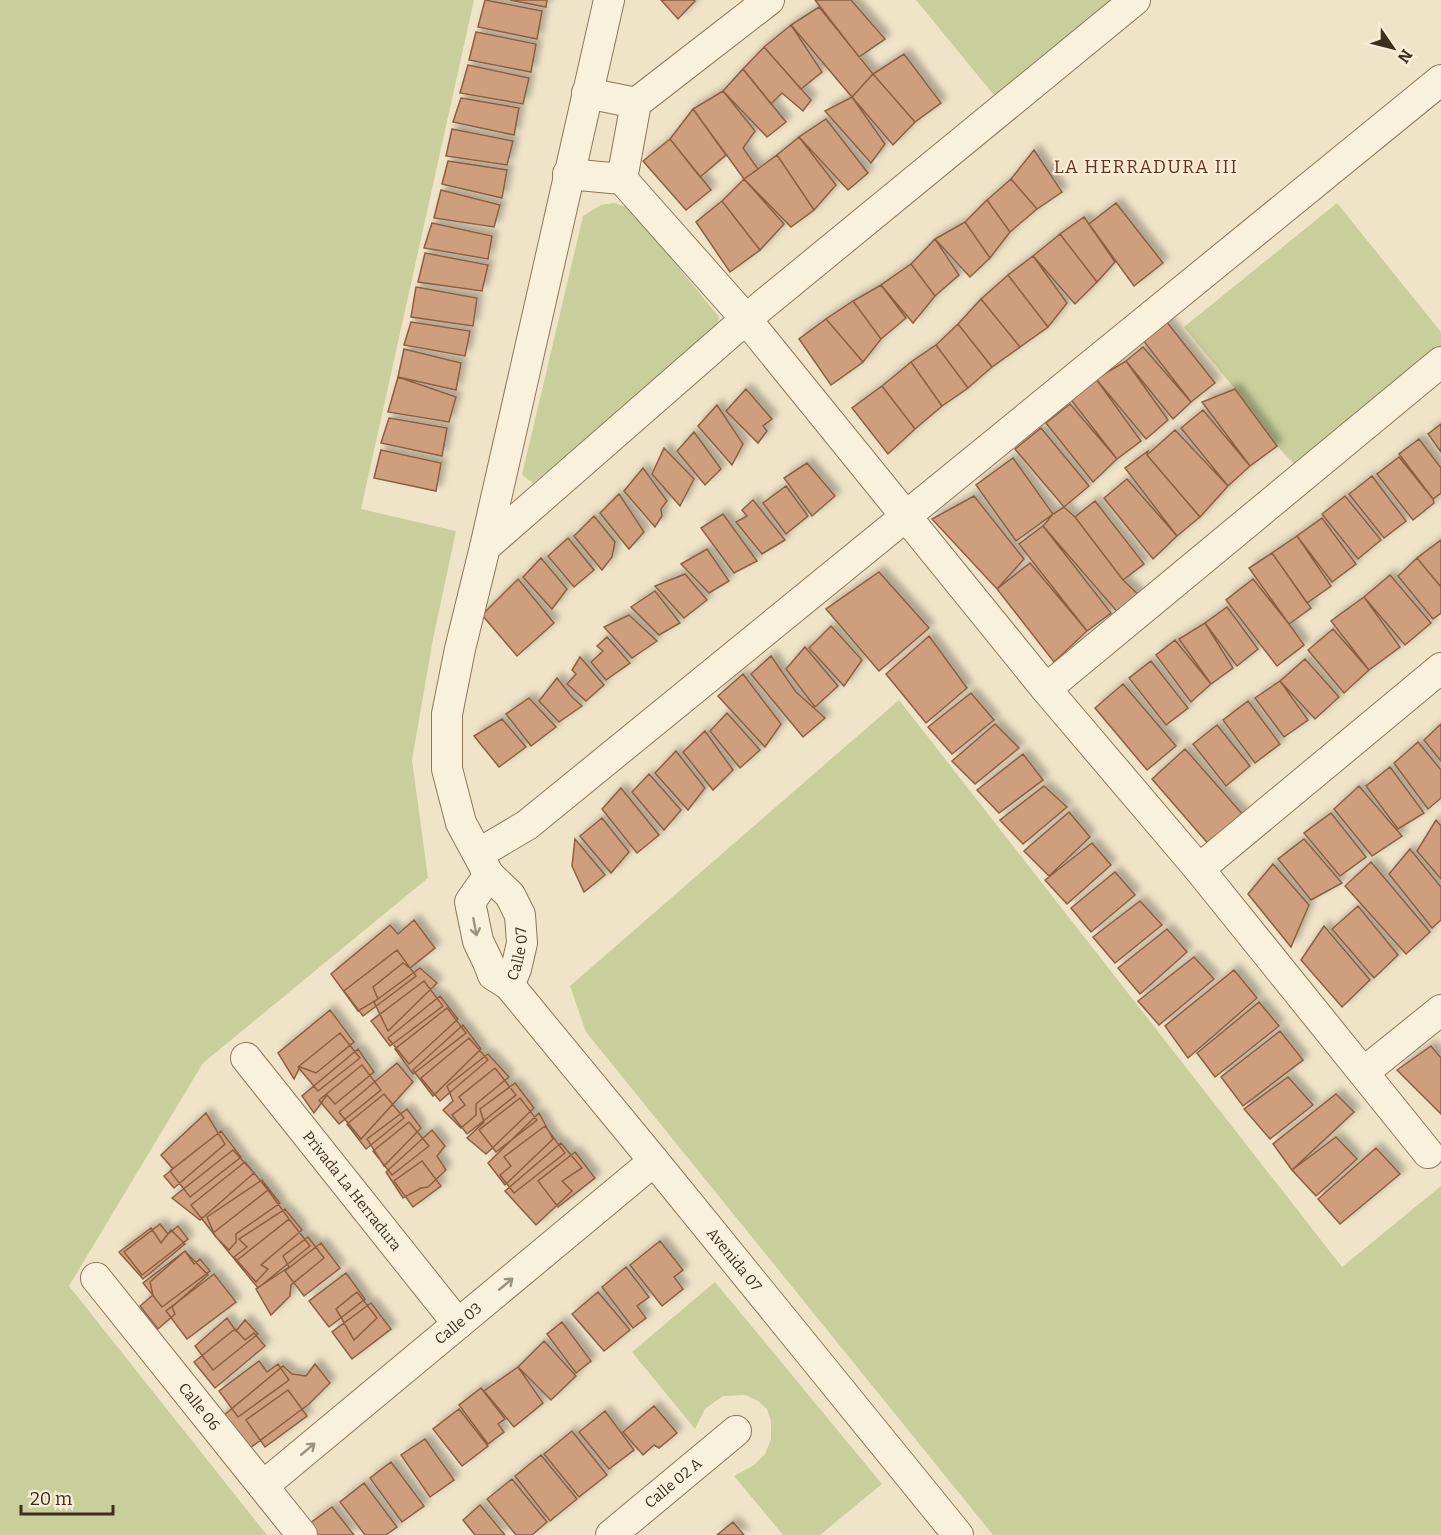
<svg xmlns="http://www.w3.org/2000/svg" width="1441" height="1535" viewBox="0 0 1441 1535" font-family="Bitter,serif">
	<defs>
		<filter id="shadow"><feDropShadow dx="5.5" dy="-5.5" stdDeviation="3" flood-color="#0004"/></filter>
	</defs>
	<rect width="100%" height="100%" fill="#f0e4c8"/>
	<path fill="#c9cf9b" d="M 0,0 L 474,0 L 361,509 L 456,531 L 433,639 L 412,760 L 428,878 L 203,1063 L 69,1286 L 267,1535 L 0,1535 Z
		M 916,0 L 1119,0 L 998,100 Z
		M 614,203 L 630,208 L 719,317 L 715,335 L 533,483 L 522,475 L 583,216 L 601,205 Z
		M 1337,203 L 1441,332 L 1441,350 L 1297,467 L 1277,446 L 1235,389 L 1184,327 Z
		M 899,700 L 1342,1267 L 1441,1186 L 1441,1535 L 993,1535 L 586,1032 L 570,986 Z
		M 715,1282 L 882,1484 L 820,1535 L 783,1535 L 734,1476 L 754,1465 L 765,1454 L 771,1439 L 771,1421 L 767,1409 L 758,1401 L 746,1395 L 723,1396 L 705,1409 L 695,1429 L 632,1352 Z"/>
	<path fill="#cf9f7d" stroke="#8d5f41" stroke-width="1.5" filter="url(#shadow)" d="M 485,0 L 542,11 L 537,39 L 478,27 Z
		M 510,0 L 547,0 L 546,7 Z
		M 661,0 L 694,0 L 695,1 L 678,19 Z
		M 815,0 L 851,0 L 885,39 L 859,57 Z
		M 819,7 L 873,74 L 852,97 L 791,25 Z
		M 791,25 L 822,72 L 801,89 L 764,47 Z
		M 476,32 L 536,44 L 531,72 L 469,60 Z
		M 764,47 L 811,100 L 803,111 L 782,93 L 771,104 L 743,69 Z
		M 904,54 L 941,103 L 915,122 L 873,74 Z
		M 468,65 L 529,78 L 523,104 L 460,93 Z
		M 743,69 L 786,122 L 767,137 L 723,91 Z
		M 873,74 L 915,122 L 893,145 L 852,97 Z
		M 723,91 L 755,131 L 743,148 L 758,169 L 744,179 L 693,109 Z
		M 852,97 L 885,144 L 871,163 L 825,111 Z
		M 461,98 L 519,108 L 514,135 L 453,122 Z
		M 693,109 L 726,155 L 700,177 L 670,139 Z
		M 826,119 L 868,173 L 848,190 L 799,137 Z
		M 452,129 L 513,141 L 507,165 L 446,156 Z
		M 799,137 L 836,185 L 814,210 L 777,155 Z
		M 670,139 L 711,190 L 686,210 L 643,161 Z
		M 1034,150 L 1062,192 L 1037,209 L 1011,179 Z
		M 777,155 L 814,210 L 791,227 L 744,179 Z
		M 448,161 L 507,170 L 502,198 L 442,184 Z
		M 744,179 L 784,224 L 760,250 L 722,201 Z
		M 1011,179 L 1037,209 L 1010,232 L 987,200 Z
		M 441,190 L 500,205 L 494,227 L 434,218 Z
		M 987,200 L 1010,232 L 990,258 L 965,222 Z
		M 722,201 L 760,250 L 730,272 L 696,222 Z
		M 1116,203 L 1163,263 L 1134,286 L 1089,224 Z
		M 1084,217 L 1115,262 L 1097,282 L 1060,234 Z
		M 965,222 L 990,258 L 970,277 L 935,239 Z
		M 432,223 L 492,236 L 488,259 L 424,248 Z
		M 1060,234 L 1097,282 L 1075,304 L 1033,256 Z
		M 935,239 L 959,275 L 935,296 L 911,264 Z
		M 425,253 L 488,265 L 482,291 L 418,282 Z
		M 1033,256 L 1067,303 L 1048,327 L 1008,275 Z
		M 911,264 L 935,296 L 913,323 L 881,285 Z
		M 1008,275 L 1048,327 L 1020,347 L 981,299 Z
		M 881,285 L 906,318 L 881,339 L 853,301 Z
		M 416,287 L 477,298 L 473,326 L 411,317 Z
		M 981,299 L 1020,347 L 992,367 L 958,324 Z
		M 853,301 L 881,339 L 863,362 L 826,319 Z
		M 826,319 L 863,362 L 831,385 L 799,339 Z
		M 1166,321 L 1215,383 L 1191,402 L 1142,339 Z
		M 411,322 L 470,331 L 465,356 L 404,345 Z
		M 958,324 L 992,367 L 968,388 L 936,345 Z
		M 936,345 L 968,388 L 942,406 L 911,362 Z
		M 1143,347 L 1191,402 L 1173,419 L 1126,361 Z
		M 404,349 L 461,363 L 456,390 L 398,377 Z
		M 1126,361 L 1168,420 L 1146,439 L 1096,379 Z
		M 911,362 L 942,406 L 915,429 L 882,386 Z
		M 398,377 L 456,397 L 449,422 L 388,412 Z
		M 1096,379 L 1141,441 L 1117,459 L 1069,397 Z
		M 882,386 L 915,429 L 888,454 L 852,408 Z
		M 746,389 L 772,419 L 763,426 L 767,431 L 758,443 L 726,411 Z
		M 1235,389 L 1277,446 L 1250,466 L 1202,402 Z
		M 1070,404 L 1117,459 L 1093,482 L 1046,423 Z
		M 717,405 L 743,444 L 732,465 L 698,426 Z
		M 1203,410 L 1250,466 L 1228,486 L 1181,428 Z
		M 389,418 L 447,428 L 442,456 L 381,443 Z
		M 1441,424 L 1441,452 L 1428,434 Z
		M 1041,428 L 1089,486 L 1064,507 L 1015,449 Z
		M 1175,430 L 1228,486 L 1200,517 L 1147,455 Z
		M 694,432 L 721,469 L 705,485 L 677,451 Z
		M 1419,439 L 1441,468 L 1441,493 L 1433,499 L 1399,454 Z
		M 664,448 L 694,479 L 680,506 L 652,474 Z
		M 381,450 L 441,463 L 436,491 L 374,478 Z
		M 1148,451 L 1147,455 L 1200,517 L 1177,536 L 1125,468 Z
		M 1399,457 L 1433,499 L 1434,503 L 1413,520 L 1377,474 Z
		M 1013,458 L 1053,514 L 1016,541 L 976,485 Z
		M 807,463 L 835,496 L 812,516 L 784,478 Z
		M 643,468 L 667,501 L 661,509 L 662,516 L 655,527 L 624,491 Z
		M 1372,476 L 1406,521 L 1384,538 L 1349,494 Z
		M 1127,479 L 1177,536 L 1153,559 L 1104,498 Z
		M 786,486 L 808,516 L 786,534 L 763,503 Z
		M 619,494 L 644,532 L 629,549 L 600,513 Z
		M 974,496 L 1024,559 L 997,589 L 932,519 Z
		M 1345,496 L 1381,540 L 1358,559 L 1322,514 Z
		M 753,500 L 785,540 L 762,554 L 736,522 L 747,516 L 742,510 Z
		M 1095,501 L 1144,564 L 1123,580 L 1075,517 Z
		M 1064,507 L 1075,517 L 1123,580 L 1141,597 L 1120,615 L 1043,526 L 1053,514 Z
		M 723,514 L 757,561 L 734,573 L 701,528 Z
		M 594,516 L 615,542 L 612,557 L 602,570 L 574,536 Z
		M 1322,518 L 1356,564 L 1332,582 L 1297,536 Z
		M 1043,526 L 1111,613 L 1087,631 L 1019,544 Z
		M 1297,536 L 1331,586 L 1307,603 L 1272,553 Z
		M 568,538 L 594,570 L 574,587 L 548,556 Z
		M 1441,540 L 1441,587 L 1417,558 Z
		M 707,549 L 729,581 L 709,593 L 681,564 Z
		M 1272,553 L 1311,608 L 1289,624 L 1249,568 Z
		M 541,558 L 567,589 L 552,609 L 523,577 Z
		M 1417,558 L 1441,587 L 1441,613 L 1433,619 L 1398,576 Z
		M 1030,563 L 1087,631 L 1054,662 L 997,589 Z
		M 879,572 L 929,628 L 879,671 L 826,609 Z
		M 685,574 L 707,600 L 684,618 L 655,586 Z
		M 1390,575 L 1431,623 L 1405,645 L 1364,597 Z
		M 518,579 L 554,623 L 517,656 L 482,615 Z
		M 1253,579 L 1289,624 L 1304,645 L 1277,666 L 1226,600 Z
		M 655,591 L 680,623 L 659,635 L 631,607 Z
		M 1364,597 L 1400,647 L 1369,670 L 1331,621 Z
		M 1227,607 L 1258,649 L 1237,666 L 1205,623 Z
		M 629,615 L 657,641 L 632,658 L 604,627 Z
		M 1205,623 L 1233,668 L 1211,684 L 1179,639 Z
		M 831,626 L 862,660 L 844,686 L 809,648 Z
		M 1333,629 L 1369,670 L 1344,693 L 1308,650 Z
		M 929,636 L 967,688 L 926,723 L 886,674 Z
		M 607,637 L 630,663 L 606,680 L 591,662 L 603,651 L 597,646 Z
		M 1175,640 L 1211,684 L 1191,702 L 1156,655 Z
		M 805,647 L 838,686 L 815,707 L 786,669 Z
		M 771,656 L 796,692 L 825,718 L 803,737 L 751,674 Z
		M 580,657 L 604,685 L 586,701 L 567,684 L 576,674 L 572,670 Z
		M 1305,659 L 1339,697 L 1315,719 L 1280,681 Z
		M 1151,661 L 1188,708 L 1166,725 L 1129,678 Z
		M 743,674 L 781,724 L 765,747 L 718,696 Z
		M 557,678 L 572,697 L 582,706 L 559,722 L 539,701 Z
		M 1280,681 L 1308,720 L 1284,737 L 1255,698 Z
		M 1123,684 L 1176,746 L 1147,770 L 1095,708 Z
		M 971,693 L 994,720 L 952,754 L 928,727 Z
		M 529,698 L 556,727 L 531,746 L 506,714 Z
		M 1248,701 L 1280,744 L 1255,763 L 1223,720 Z
		M 727,713 L 760,750 L 740,768 L 710,731 Z
		M 502,719 L 526,747 L 499,767 L 474,736 Z
		M 995,724 L 1019,748 L 975,784 L 952,761 Z
		M 1441,724 L 1441,761 L 1424,740 Z
		M 1217,725 L 1250,766 L 1226,786 L 1193,744 Z
		M 705,731 L 733,770 L 713,790 L 683,752 Z
		M 1418,742 L 1441,770 L 1441,798 L 1428,809 L 1394,763 Z
		M 1185,749 L 1245,817 L 1211,847 L 1152,779 Z
		M 676,751 L 705,788 L 688,810 L 655,773 Z
		M 1023,754 L 1043,780 L 999,813 L 977,790 Z
		M 1390,767 L 1424,813 L 1398,829 L 1366,786 Z
		M 649,774 L 681,810 L 664,830 L 632,792 Z
		M 1044,786 L 1067,807 L 1023,844 L 1000,820 Z
		M 1359,786 L 1402,836 L 1372,856 L 1334,809 Z
		M 621,788 L 659,835 L 637,853 L 602,809 Z
		M 1069,812 L 1090,837 L 1049,876 L 1024,851 Z
		M 1331,813 L 1366,857 L 1340,876 L 1304,833 Z
		M 602,818 L 629,852 L 611,873 L 580,836 Z
		M 1436,820 L 1441,826 L 1441,879 L 1417,851 Z
		M 575,839 L 605,875 L 584,892 L 572,866 Z
		M 1304,839 L 1342,883 L 1311,900 L 1278,859 Z
		M 1092,843 L 1111,865 L 1067,904 L 1045,880 Z
		M 1410,849 L 1441,887 L 1441,920 L 1432,928 L 1389,874 Z
		M 1371,862 L 1430,932 L 1406,954 L 1345,886 Z
		M 1273,864 L 1309,905 L 1291,947 L 1248,894 Z
		M 1115,872 L 1135,895 L 1091,932 L 1071,908 Z
		M 1140,901 L 1162,925 L 1115,963 L 1093,937 Z
		M 1358,906 L 1398,955 L 1374,978 L 1332,929 Z
		M 414,920 L 435,948 L 410,968 L 403,963 L 373,987 L 378,999 L 358,1011 L 331,974 L 390,925 L 398,934 Z
		M 1324,926 L 1370,980 L 1342,1007 L 1301,960 Z
		M 1167,929 L 1187,952 L 1140,994 L 1118,968 Z
		M 397,950 L 416,976 L 363,1016 L 344,991 Z
		M 1194,957 L 1214,979 L 1159,1025 L 1138,1001 Z
		M 420,968 L 437,983 L 388,1031 L 374,1002 Z
		M 1234,970 L 1257,998 L 1188,1058 L 1165,1026 Z
		M 424,981 L 443,1006 L 390,1046 L 371,1021 Z
		M 440,996 L 458,1019 L 409,1064 L 388,1038 Z
		M 1259,1002 L 1279,1026 L 1215,1077 L 1197,1053 Z
		M 447,1008 L 466,1033 L 413,1074 L 395,1049 Z
		M 330,1010 L 354,1042 L 316,1073 L 300,1067 L 294,1079 L 278,1053 Z
		M 463,1025 L 481,1049 L 433,1096 L 413,1070 Z
		M 1280,1031 L 1303,1060 L 1243,1106 L 1221,1077 Z
		M 340,1033 L 360,1058 L 318,1091 L 298,1067 Z
		M 469,1038 L 488,1060 L 440,1101 L 421,1078 Z
		M 1431,1046 L 1441,1058 L 1441,1114 L 1397,1070 Z
		M 358,1049 L 374,1072 L 335,1104 L 327,1095 L 314,1113 L 302,1096 Z
		M 488,1054 L 509,1077 L 476,1104 L 476,1115 L 461,1128 L 443,1110 L 453,1101 L 447,1086 Z
		M 397,1063 L 413,1082 L 361,1139 L 339,1112 Z
		M 362,1065 L 381,1090 L 339,1124 L 319,1100 Z
		M 495,1068 L 516,1095 L 467,1134 L 452,1115 L 465,1105 L 459,1097 Z
		M 1288,1077 L 1313,1105 L 1270,1139 L 1244,1109 Z
		M 515,1083 L 534,1108 L 486,1154 L 467,1138 L 484,1122 L 480,1109 Z
		M 384,1094 L 404,1118 L 366,1149 L 347,1124 Z
		M 1336,1094 L 1354,1112 L 1292,1170 L 1273,1144 Z
		M 520,1098 L 537,1120 L 496,1152 L 479,1130 Z
		M 407,1109 L 421,1128 L 384,1166 L 367,1139 Z
		M 206,1113 L 225,1144 L 174,1188 L 164,1176 L 173,1169 L 161,1155 Z
		M 539,1113 L 553,1139 L 505,1185 L 488,1163 Z
		M 409,1122 L 429,1146 L 392,1175 L 373,1151 Z
		M 545,1126 L 565,1153 L 514,1193 L 500,1175 L 511,1166 L 504,1157 Z
		M 432,1130 L 445,1146 L 437,1156 L 446,1170 L 428,1187 L 421,1188 L 403,1198 L 386,1172 Z
		M 221,1131 L 241,1157 L 190,1197 L 170,1171 Z
		M 1336,1137 L 1357,1159 L 1316,1196 L 1292,1170 Z
		M 561,1143 L 582,1168 L 562,1181 L 572,1191 L 536,1225 L 505,1191 Z
		M 1376,1148 L 1400,1174 L 1340,1224 L 1318,1199 Z
		M 233,1150 L 254,1173 L 200,1220 L 172,1198 Z
		M 575,1152 L 595,1178 L 558,1207 L 538,1181 Z
		M 422,1161 L 441,1186 L 413,1207 L 394,1181 Z
		M 245,1162 L 268,1190 L 213,1233 L 191,1205 Z
		M 262,1180 L 280,1203 L 236,1234 L 236,1242 L 229,1250 L 215,1236 L 207,1217 Z
		M 268,1190 L 289,1219 L 236,1261 L 213,1233 Z
		M 285,1209 L 302,1230 L 261,1265 L 268,1269 L 256,1282 L 234,1257 L 247,1247 L 239,1239 Z
		M 289,1219 L 310,1246 L 258,1288 L 236,1261 Z
		M 160,1224 L 168,1234 L 178,1226 L 188,1239 L 142,1275 L 124,1252 Z
		M 151,1228 L 161,1243 L 171,1230 L 185,1244 L 143,1279 L 119,1252 Z
		M 308,1237 L 324,1258 L 291,1285 L 290,1296 L 271,1315 L 256,1289 L 289,1267 L 283,1256 Z
		M 660,1241 L 683,1270 L 674,1277 L 683,1289 L 662,1306 L 630,1265 Z
		M 321,1243 L 340,1268 L 304,1296 L 285,1271 Z
		M 185,1251 L 194,1264 L 200,1259 L 210,1271 L 162,1307 L 143,1283 Z
		M 185,1251 L 208,1275 L 172,1307 L 175,1314 L 158,1329 L 140,1306 L 153,1295 L 150,1282 Z
		M 626,1267 L 649,1297 L 637,1306 L 646,1318 L 633,1328 L 602,1287 Z
		M 346,1273 L 365,1299 L 329,1327 L 309,1301 Z
		M 214,1274 L 236,1302 L 187,1339 L 166,1311 Z
		M 357,1292 L 377,1318 L 354,1340 L 336,1309 Z
		M 598,1292 L 630,1330 L 604,1351 L 572,1314 Z
		M 371,1303 L 391,1329 L 352,1359 L 332,1332 Z
		M 227,1318 L 236,1331 L 245,1320 L 258,1334 L 213,1370 L 195,1346 Z
		M 562,1322 L 591,1361 L 576,1373 L 547,1334 Z
		M 235,1329 L 245,1340 L 254,1333 L 265,1346 L 215,1388 L 194,1362 Z
		M 544,1341 L 576,1376 L 551,1400 L 518,1367 Z
		M 259,1361 L 267,1372 L 278,1364 L 289,1380 L 238,1417 L 219,1391 Z
		M 315,1364 L 330,1383 L 309,1404 L 250,1448 L 217,1421 L 283,1366 L 292,1374 L 306,1376 Z
		M 518,1367 L 543,1403 L 514,1427 L 484,1391 Z
		M 481,1388 L 505,1419 L 498,1424 L 504,1432 L 488,1444 L 459,1405 Z
		M 288,1390 L 307,1416 L 265,1447 L 246,1420 Z
		M 654,1406 L 677,1433 L 659,1448 L 654,1445 L 643,1455 L 623,1432 Z
		M 459,1409 L 488,1446 L 462,1466 L 433,1429 Z
		M 605,1411 L 634,1450 L 609,1469 L 579,1432 Z
		M 572,1431 L 607,1475 L 579,1497 L 544,1454 Z
		M 425,1439 L 454,1480 L 430,1497 L 401,1455 Z
		M 541,1455 L 577,1499 L 550,1521 L 515,1476 Z
		M 391,1462 L 424,1506 L 402,1522 L 370,1478 Z
		M 512,1479 L 547,1522 L 532,1535 L 516,1535 L 487,1499 Z
		M 364,1483 L 397,1527 L 386,1535 L 365,1535 L 340,1502 Z
		M 480,1505 L 505,1535 L 475,1535 L 463,1520 Z
		M 332,1507 L 354,1535 L 317,1535 L 309,1524 Z
		M 733,1522 L 744,1535 L 717,1535 Z"/>
	<g fill="none" stroke-linecap="round" stroke-linejoin="round">
		<defs>
			<g id="street">
				<path d="M 587,93 L 636,103 L 769,0"/>
				<path d="M 568,174 L 622,179 L 746,319 L 1046,689 L 1199,869 L 1428,1153"/>
				<path d="M 622,179 L 636,103"/>
				<path d="M 485,547 L 746,319 L 1135,0"/>
				<path d="M 1046,689 L 1441,362"/>
				<path d="M 478,854 L 527,825 L 1441,80"/>
				<path d="M 1199,869 L 1441,668"/>
				<path id="s1" d="M 489,875 L 470,902 L 478,941 L 488,962 L 493,975 L 509,985 L 654,1161 L 958,1535"/>
				<path id="s2" d="M 509,985 L 516,969 L 522,943 L 520,915 L 510,895 L 489,875 L 461,823 L 447,769 L 447,714 L 460,649 L 485,547 L 609,0"/>
				<path id="s3" d="M 246,1058 L 458,1324"/>
				<path d="M 1364,1072 L 1441,1010"/>
				<path id="s4" d="M 96,1278 L 302,1535"/>
				<path id="s5" d="M 263,1486 L 654,1161"/>
				<path id="s6" d="M 611,1535 L 736,1431"/>
			</g>
		</defs>
		<use href="#street" stroke="#8d765c" stroke-width="32"/>
		<use href="#street" stroke="#faf1dc" stroke-width="30"/>
	</g>
	<defs><path id="oneway-shaft" d="M-6 0H5M1.5-3L5.5 0L1.5 3" fill="none" stroke-width="1.6" stroke-linecap="round" stroke-linejoin="round" transform="scale(1.5)"/></defs>
	<g stroke="#9c907e">
		<use href="#oneway-shaft" transform="translate(475 927) rotate(79)"/>
		<use href="#oneway-shaft" transform="translate(506 1284) rotate(-40)"/>
		<use href="#oneway-shaft" transform="translate(308 1449) rotate(-40)"/>
	</g>
	<g text-anchor="middle" stroke-width="4.5" stroke-linejoin="round" paint-order="stroke">
		<g font-size="15" fill="#3d2e20" stroke="#f7eed8">
			<text dy="5" stroke="none"><textPath href="#s2" startOffset="33">Calle 07</textPath></text>
			<text dy="5" stroke="none"><textPath href="#s3" startOffset="170">Privada La Herradura</textPath></text>
			<text dy="5" stroke="none"><textPath href="#s1" startOffset="484">Avenida 07</textPath></text>
			<text dy="5" stroke="none"><textPath href="#s5" startOffset="254">Calle 03</textPath></text>
			<text dy="5" stroke="none"><textPath href="#s4" startOffset="165">Calle 06</textPath></text>
			<text dy="5" stroke="none"><textPath href="#s6" startOffset="81">Calle 02 A</textPath></text>
		</g>
		<g font-size="18" letter-spacing="1.5" fill="#6b2e1e" stroke="#f7eed8">
			<text x="1146" y="173">LA HERRADURA III</text>
		</g>
	</g>
	<g transform="translate(1393 48) rotate(125)" stroke="#f7eed8" stroke-width="4.5" paint-order="stroke">
	<path d="M0-4.5L10 22L0 15L-10 22Z" fill="#3d2e20"/>
	<text y="-9" font-size="16" font-weight="bold" text-anchor="middle" fill="#3d2e20">N</text>
	</g>
	<path d="M21 1505v9h92v-9" fill="none" stroke="#3d2e20" stroke-width="3"/>
	<text x="30" y="1505" font-size="18" fill="#3d2e20" stroke="#f7eed8" stroke-width="4.5" paint-order="stroke">20 m</text>
</svg>
